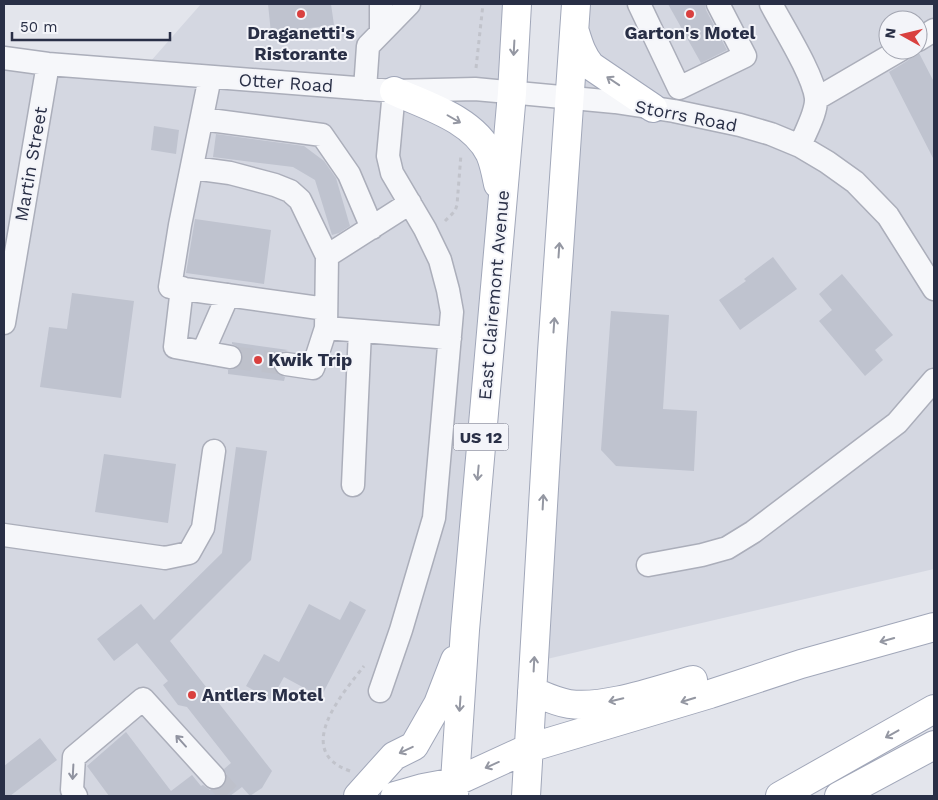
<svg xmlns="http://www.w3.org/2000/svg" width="938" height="800" viewBox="0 0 938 800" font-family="'Work Sans',sans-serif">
	<rect width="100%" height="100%" fill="#e3e5ec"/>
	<path fill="#d4d7e1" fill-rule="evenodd" d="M 201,4 L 517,4 L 465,630 L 438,704 L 358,796 L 4,796 L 4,61 L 143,70 Z
		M 576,4 L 934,4 L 934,569 L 534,662 ZM 888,20 L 918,20 L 918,50 L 888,50 Z"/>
	<path fill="#bfc3cf" d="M 268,4 L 331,4 L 334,25 L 271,33 Z
		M 668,4 L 705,4 L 706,10 L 727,50 L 701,63 Z
		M 916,52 L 919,53 L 934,82 L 934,160 L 889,72 L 907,61 Z
		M 154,126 L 179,130 L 176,154 L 151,150 Z
		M 216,134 L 304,146 L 324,161 L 336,178 L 350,226 L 339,233 L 332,235 L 315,180 L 293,167 L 213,157 Z
		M 195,219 L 271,230 L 264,284 L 186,273 Z
		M 773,257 L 797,289 L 740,330 L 719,300 L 746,281 L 744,279 Z
		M 842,274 L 893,335 L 875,350 L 883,360 L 865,376 L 819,321 L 832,310 L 819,294 Z
		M 72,293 L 134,301 L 121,398 L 40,387 L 49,327 L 67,329 Z
		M 611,311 L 669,315 L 663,409 L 697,411 L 694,471 L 616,466 L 601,450 Z
		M 232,342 L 288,350 L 281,352 L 276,356 L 273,363 L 274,368 L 278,374 L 285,377 L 284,381 L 228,374 L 228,370 L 234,369 L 240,366 L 243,359 L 242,352 L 238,347 L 232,344 Z
		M 236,447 L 267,451 L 251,560 L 170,641 L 272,771 L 262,788 L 250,796 L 242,787 L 230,796 L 109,796 L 87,766 L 126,732 L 171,791 L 192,775 L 201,786 L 203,785 L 210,790 L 217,790 L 222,787 L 226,781 L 227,775 L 224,769 L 231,763 L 187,707 L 178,705 L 163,685 L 168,681 L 137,643 L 114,661 L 97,639 L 141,604 L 154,620 L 222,553 Z
		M 104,454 L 176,464 L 168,523 L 95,512 Z
		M 350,601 L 366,610 L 321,697 L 284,677 L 271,700 L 246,686 L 264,654 L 279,662 L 309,604 L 340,620 Z
		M 40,738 L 57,760 L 10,796 L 4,796 L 4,766 Z"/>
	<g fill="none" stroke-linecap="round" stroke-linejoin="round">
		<path stroke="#bec1cb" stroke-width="22" stroke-dasharray="22 11" stroke-linecap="butt" d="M 230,357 L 286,364
			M 214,777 L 231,796"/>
		<defs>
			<path id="minor" d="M 381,4 L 381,32
				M 639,4 L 679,88 L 745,56 L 718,4
				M 771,4 C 783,27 813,74 816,98 C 817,113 805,132 800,146
				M 918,40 L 934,30
				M 4,58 L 48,64 L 394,91 L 475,89 L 615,102 L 674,111 L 740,125 L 771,134 L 800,146 L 827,162 L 855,182 L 888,216 L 934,289
				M 210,77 L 180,225 L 170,287 L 326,309
				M 365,89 L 368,46 L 409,4
				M 816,99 L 900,50
				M 202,119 L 322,135 L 349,174 L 372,228
				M 193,168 L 230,173 L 275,185 L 290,191 L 300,200 L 327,256 L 326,328 L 313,368 L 286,364
				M 327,256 L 410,203
				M 182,288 L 175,347 L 230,357
				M 4,323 L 48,64
				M 326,328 L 450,338
				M 203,352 L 228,295
				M 353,485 L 360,331
				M 4,535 L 165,558 L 189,553 L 203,528 L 214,451
				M 648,565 L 702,555 L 727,548 L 753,532 L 897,423 L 934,380
				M 380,691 L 401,630 L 434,518 L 452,312 L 448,290 L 440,260 L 425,229 L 392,173 L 388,156 L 394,91
				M 76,796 L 72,790 L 74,757 L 143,699 L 214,777"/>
			<path id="major" d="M 575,32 C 579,45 582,55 591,66 L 653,108
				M 394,91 C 427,106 473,119 490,154 C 494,163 496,174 498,184
				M 532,691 C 544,696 556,702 569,704 C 605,709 657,690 693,680
				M 358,796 L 394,756 L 414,746 L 438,704 L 455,660
				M 395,796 L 423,788 L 455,782 L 529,748 L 710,694 L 801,664 L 934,627
				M 454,796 L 465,630 L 512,93 L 517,4
				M 526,796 L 552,352 L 576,4
				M 780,796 L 934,709
				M 839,796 L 934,745"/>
		</defs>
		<use href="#minor" stroke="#abaeba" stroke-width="25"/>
		<use href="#major" stroke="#a1a7b9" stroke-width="30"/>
		<path stroke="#c1c3cb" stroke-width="3" stroke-dasharray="4 4" stroke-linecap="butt" d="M 476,68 L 483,4
			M 445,221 L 455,211 L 457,205 L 461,154
			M 350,771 C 292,751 343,693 364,666"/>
		<use href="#minor" stroke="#f6f7fa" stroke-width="22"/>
		<use href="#major" stroke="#fff" stroke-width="28"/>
	</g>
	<defs><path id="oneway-shaft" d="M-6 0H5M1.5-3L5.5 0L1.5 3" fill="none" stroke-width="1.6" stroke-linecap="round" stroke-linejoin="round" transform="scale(1.25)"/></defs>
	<g stroke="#9497a2">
		<use href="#oneway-shaft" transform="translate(514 48) rotate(93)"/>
		<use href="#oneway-shaft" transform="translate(613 81) rotate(-146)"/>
		<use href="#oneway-shaft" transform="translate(454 119) rotate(30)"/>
		<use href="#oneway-shaft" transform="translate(559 250) rotate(-86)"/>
		<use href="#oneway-shaft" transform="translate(554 325) rotate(-86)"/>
		<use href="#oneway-shaft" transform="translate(478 473) rotate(95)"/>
		<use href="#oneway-shaft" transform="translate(543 502) rotate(-87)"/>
		<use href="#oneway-shaft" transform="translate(887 640) rotate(164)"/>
		<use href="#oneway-shaft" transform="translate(534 664) rotate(-87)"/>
		<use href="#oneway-shaft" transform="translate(616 700) rotate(167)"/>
		<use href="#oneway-shaft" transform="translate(688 700) rotate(163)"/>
		<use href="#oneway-shaft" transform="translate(460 704) rotate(94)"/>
		<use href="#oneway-shaft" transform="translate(892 734) rotate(151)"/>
		<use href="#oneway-shaft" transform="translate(406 750) rotate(155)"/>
		<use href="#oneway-shaft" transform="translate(492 765) rotate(156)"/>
	</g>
	<g stroke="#9093a0">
		<use href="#oneway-shaft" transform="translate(181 741) rotate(-132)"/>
		<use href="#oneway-shaft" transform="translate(73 772) rotate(93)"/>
	</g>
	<g fill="#d9403f" stroke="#f3f4f9" stroke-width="2">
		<circle cx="301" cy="14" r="5"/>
		<circle cx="690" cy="14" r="5"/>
		<circle cx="258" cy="360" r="5"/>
		<circle cx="192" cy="695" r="5"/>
	</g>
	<g text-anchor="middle" stroke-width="4" stroke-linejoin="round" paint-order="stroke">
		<rect fill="#f3f4f9" stroke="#666a7c" stroke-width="1" x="453.5" y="423.5" width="55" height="27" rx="4"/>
		<g font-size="16" font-weight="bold" fill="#292f46">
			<text x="481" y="443">US 12</text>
		</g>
		<g font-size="18" font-weight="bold" fill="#292f46" stroke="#f3f4f9">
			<text x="301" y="39">Draganetti's<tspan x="301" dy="21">Ristorante</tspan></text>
			<text x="690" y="39">Garton's Motel</text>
			<text x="268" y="366" text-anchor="start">Kwik Trip</text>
			<text x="202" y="701" text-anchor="start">Antlers Motel</text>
		</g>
		<g font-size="18" fill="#292f46" stroke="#f3f4f9">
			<text transform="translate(286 83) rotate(4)" y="6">Otter Road</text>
			<text transform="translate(686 116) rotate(11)" y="6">Storrs Road</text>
			<text transform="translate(31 164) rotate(-80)" y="6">Martin Street</text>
			<text transform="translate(494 295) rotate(-85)" y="6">East Clairemont Avenue</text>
		</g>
	</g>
	<rect width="938" height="800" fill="none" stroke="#292f46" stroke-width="10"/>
	<g transform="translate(903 35) rotate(278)"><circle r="24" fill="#f3f4f9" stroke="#a2a5b1"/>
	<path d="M0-4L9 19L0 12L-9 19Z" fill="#d9403f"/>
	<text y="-8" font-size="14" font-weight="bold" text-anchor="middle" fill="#292f46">N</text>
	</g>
	<path d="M12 32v8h158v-8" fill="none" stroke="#292f46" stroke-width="2.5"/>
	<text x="20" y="32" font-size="15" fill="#292f46" stroke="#f3f4f9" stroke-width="4" paint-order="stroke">50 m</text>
</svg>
